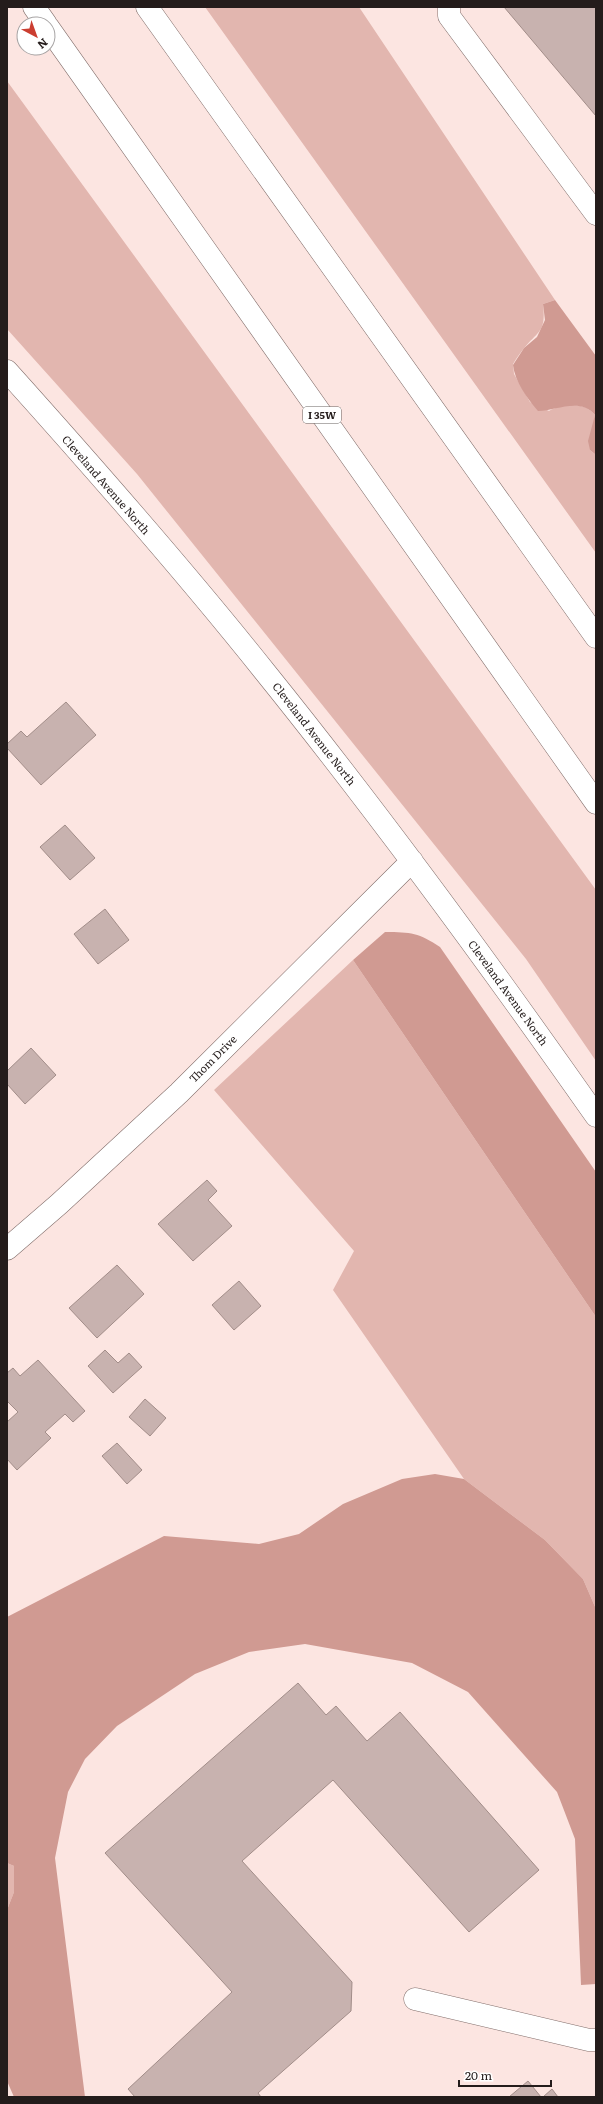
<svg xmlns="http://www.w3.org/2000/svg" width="603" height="2104" viewBox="0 0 603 2104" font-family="Literata,serif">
	<rect width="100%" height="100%" fill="#fce5e1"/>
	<path fill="#e2b6af" d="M 205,7 L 359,7 L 555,300 L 543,304 C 546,332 539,330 524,348 C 520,353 516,359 513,364 L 514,374 L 530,402 L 549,411 C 563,403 585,402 595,415 L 590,450 L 596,455 L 596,553 Z
		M 7,81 L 596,890 L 596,1061 L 526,959 L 137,474 L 7,329 Z
		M 353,960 L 596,1317 L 596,1609 L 583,1579 L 545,1540 L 464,1479 L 333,1290 L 354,1251 L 214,1090 Z
		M 7,1863 L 14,1866 L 14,1892 L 7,1910 Z"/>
	<path fill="#d09a92" d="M 555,300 L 596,356 L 596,455 L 590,450 L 588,441 L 595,415 C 580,397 556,411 538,411 C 527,398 515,382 513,365 L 524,348 L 537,337 L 545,320 L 543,304 Z
		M 385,932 C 411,932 419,933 440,947 L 596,1172 L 596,1317 L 353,960 Z
		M 435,1474 L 464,1479 L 545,1540 L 583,1579 L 596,1609 L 596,1984 L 581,1985 L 575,1839 L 557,1792 L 468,1692 L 412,1663 L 305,1644 L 249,1652 L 195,1674 L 117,1726 L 85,1759 L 68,1792 L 55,1858 L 85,2097 L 14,2097 L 7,2081 L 7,1910 L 14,1892 L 14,1866 L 7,1863 L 7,1617 L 164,1536 L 259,1544 L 299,1534 L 343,1504 L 402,1479 Z"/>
	<path fill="#c8b2af" stroke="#a28d89" d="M 504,7 L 596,7 L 596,116 Z
		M 66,702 L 96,735 L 41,785 L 7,748 L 7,744 L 21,731 L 27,737 Z
		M 65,825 L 95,858 L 70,880 L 40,847 Z
		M 105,909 L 129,940 L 98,964 L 74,934 Z
		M 31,1048 L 56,1075 L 25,1104 L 7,1084 L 7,1071 Z
		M 207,1180 L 217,1191 L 208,1200 L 232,1226 L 193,1261 L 158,1224 Z
		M 117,1265 L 144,1294 L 97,1338 L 69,1308 Z
		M 239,1281 L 261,1306 L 234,1330 L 212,1305 Z
		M 105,1350 L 118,1363 L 129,1353 L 142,1367 L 113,1393 L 88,1366 Z
		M 38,1360 L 85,1411 L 73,1422 L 65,1414 L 45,1432 L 51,1438 L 17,1470 L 7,1459 L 7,1422 L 18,1412 L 7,1401 L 7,1373 L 13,1368 L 20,1376 Z
		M 145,1399 L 166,1418 L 150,1436 L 129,1417 Z
		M 117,1443 L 142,1470 L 127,1484 L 102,1456 Z
		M 298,1683 L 326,1715 L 336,1706 L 367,1741 L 400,1712 L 539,1870 L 469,1932 L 333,1780 L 242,1861 L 352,1982 L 351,2011 L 258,2093 L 261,2097 L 135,2097 L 128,2089 L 232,1992 L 105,1853 Z
		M 528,2081 L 541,2097 L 509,2097 Z
		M 552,2089 L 558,2097 L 543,2097 Z"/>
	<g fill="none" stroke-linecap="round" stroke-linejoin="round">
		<defs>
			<path id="minor" d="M 449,7 L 449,16 L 596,214
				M 7,371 C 95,469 183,569 265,672 C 381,816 490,965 596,1116
				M 7,1249 L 59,1204 L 179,1093 L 412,861
				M 415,1999 L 589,2040 L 596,2040"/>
			<path id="highway" d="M 34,7 L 46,24
				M 147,7 L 596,637
				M 48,27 L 596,803"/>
		</defs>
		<use href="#minor" stroke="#826e6b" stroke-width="23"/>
		<use href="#highway" stroke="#826e6b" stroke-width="23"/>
		<use href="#minor" stroke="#fff" stroke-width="22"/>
		<use href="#highway" stroke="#fff" stroke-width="22"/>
	</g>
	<g text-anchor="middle" stroke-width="4" stroke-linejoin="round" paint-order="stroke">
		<rect fill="#fff" stroke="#66605f" stroke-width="1" x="303" y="407" width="38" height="16" rx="3"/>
		<g font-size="10" font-weight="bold" fill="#241c1b">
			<text x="322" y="419">I 35W</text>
		</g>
		<g font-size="11" fill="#241c1b" stroke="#fff">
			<text transform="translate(106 485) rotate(49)" y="4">Cleveland Avenue North</text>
			<text transform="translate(314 734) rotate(52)" y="4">Cleveland Avenue North</text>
			<text transform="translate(508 993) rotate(54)" y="4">Cleveland Avenue North</text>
			<text transform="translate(213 1059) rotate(-45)" y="4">Thom Drive</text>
		</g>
	</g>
	<rect width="603" height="2104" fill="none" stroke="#241c1b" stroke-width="16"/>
	<g transform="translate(36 36) rotate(139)"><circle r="19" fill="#ffffff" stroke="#a7a4a4"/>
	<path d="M0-3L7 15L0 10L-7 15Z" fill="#cb3e31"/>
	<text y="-6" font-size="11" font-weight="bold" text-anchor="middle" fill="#241c1b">N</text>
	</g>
	<path d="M459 2080v6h92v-6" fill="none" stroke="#241c1b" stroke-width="2"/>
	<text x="465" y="2080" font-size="12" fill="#241c1b" stroke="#ffffff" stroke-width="3" paint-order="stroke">20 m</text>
</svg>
